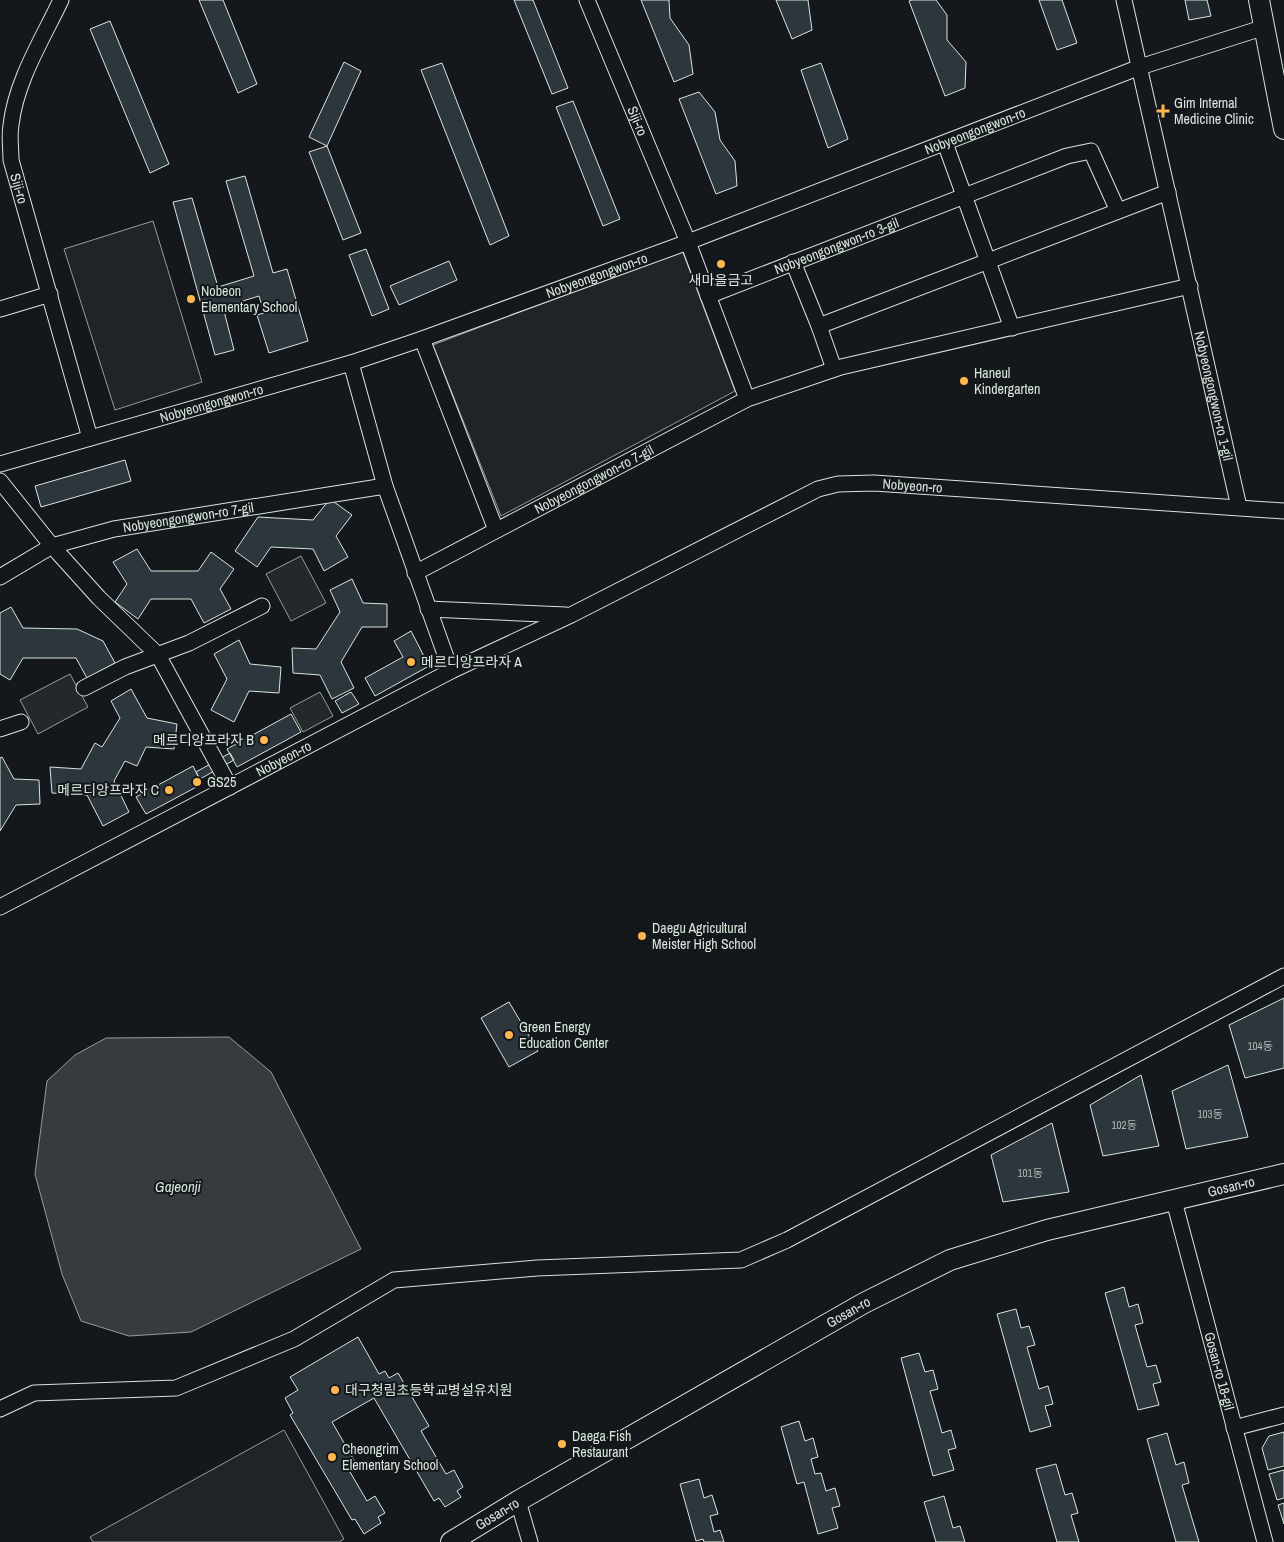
<svg xmlns="http://www.w3.org/2000/svg" width="1284" height="1542" viewBox="0 0 1284 1542" font-family="'Archivo Narrow','Noto Sans KR',sans-serif">
	<rect width="100%" height="100%" fill="#14181c"/>
	<path fill="#202428" stroke="#939e99" d="M 153,221 L 202,382 L 115,410 L 64,249 Z
		M 682,250 L 735,391 L 501,516 L 433,345 Z
		M 284,1430 L 344,1539 L 339,1542 L 93,1542 L 90,1537 Z"/>
	<path fill="#24282b" stroke="#939e99" d="M 301,556 L 326,603 L 291,621 L 266,574 Z
		M 70,674 L 88,707 L 38,734 L 20,700 Z
		M 320,692 L 333,716 L 303,732 L 290,708 Z"/>
	<path fill="#363b3e" stroke="#939e99" d="M 229,1037 L 271,1072 L 361,1249 L 191,1332 L 129,1336 L 81,1321 L 62,1274 L 35,1174 L 47,1081 L 75,1055 L 106,1038 Z"/>
	<path fill="#2c363c" stroke="#d8e6dc" d="M 199,0 L 223,0 L 257,84 L 238,93 Z
		M 514,0 L 533,0 L 568,88 L 552,94 Z
		M 641,0 L 669,0 L 670,18 L 689,45 L 693,74 L 674,82 Z
		M 776,0 L 808,0 L 812,30 L 792,39 Z
		M 912,0 L 936,0 L 947,15 L 947,40 L 966,62 L 965,88 L 945,96 L 909,1 Z
		M 1039,0 L 1062,0 L 1077,43 L 1057,50 Z
		M 1185,0 L 1207,0 L 1211,16 L 1189,20 Z
		M 110,21 L 169,164 L 150,173 L 90,29 Z
		M 344,62 L 361,71 L 327,146 L 309,137 Z
		M 442,63 L 509,236 L 490,245 L 421,70 Z
		M 821,63 L 848,139 L 828,148 L 801,70 Z
		M 699,92 L 715,112 L 720,140 L 735,161 L 737,186 L 716,194 L 679,99 Z
		M 573,101 L 620,219 L 603,226 L 556,107 Z
		M 327,146 L 361,233 L 343,240 L 309,152 Z
		M 245,176 L 273,273 L 287,269 L 308,341 L 269,353 L 257,315 L 264,313 L 259,296 L 223,307 L 234,350 L 215,355 L 173,202 L 192,198 L 218,287 L 254,276 L 226,181 Z
		M 366,249 L 389,309 L 372,316 L 349,255 Z
		M 449,261 L 457,280 L 399,305 L 390,286 Z
		M 125,460 L 131,481 L 41,507 L 35,486 Z
		M 330,499 L 352,515 L 336,536 L 348,557 L 324,571 L 313,549 L 271,547 L 257,567 L 235,551 L 258,517 L 313,520 Z
		M 137,549 L 151,571 L 198,571 L 211,552 L 234,569 L 220,589 L 231,609 L 204,623 L 191,599 L 151,599 L 138,619 L 115,602 L 127,584 L 113,562 Z
		M 352,579 L 363,603 L 387,604 L 387,627 L 362,627 L 341,662 L 354,688 L 332,699 L 320,675 L 293,673 L 292,648 L 316,649 L 340,612 L 330,590 Z
		M 11,607 L 23,628 L 77,629 L 103,641 L 115,663 L 87,678 L 76,658 L 23,658 L 10,680 L 0,674 L 0,613 Z
		M 411,631 L 429,666 L 375,696 L 365,678 L 403,657 L 394,641 Z
		M 239,640 L 250,664 L 281,667 L 279,693 L 249,691 L 234,722 L 211,710 L 227,679 L 214,654 Z
		M 131,689 L 147,718 L 177,724 L 174,749 L 146,747 L 137,766 L 125,761 L 114,781 L 129,812 L 103,826 L 87,795 L 52,793 L 50,767 L 81,769 L 95,743 L 102,747 L 120,718 L 111,701 Z
		M 351,692 L 359,704 L 342,713 L 335,701 Z
		M 291,714 L 301,732 L 237,767 L 227,749 Z
		M 230,753 L 234,760 L 200,779 L 196,772 Z
		M 2,757 L 14,779 L 39,780 L 40,804 L 16,805 L 0,831 L 0,758 Z
		M 193,766 L 202,784 L 146,814 L 136,797 Z
		M 1284,998 L 1284,1068 L 1245,1078 L 1229,1025 Z
		M 509,1002 L 538,1051 L 509,1067 L 481,1018 Z
		M 1228,1065 L 1248,1137 L 1186,1149 L 1172,1091 Z
		M 1141,1075 L 1159,1146 L 1103,1156 L 1090,1105 Z
		M 1052,1123 L 1069,1192 L 1003,1202 L 991,1155 Z
		M 1124,1287 L 1129,1307 L 1138,1304 L 1143,1323 L 1135,1325 L 1147,1367 L 1156,1365 L 1161,1382 L 1153,1384 L 1159,1405 L 1138,1410 L 1105,1293 Z
		M 1016,1309 L 1021,1328 L 1029,1326 L 1035,1345 L 1027,1347 L 1039,1389 L 1048,1386 L 1053,1404 L 1045,1406 L 1051,1426 L 1030,1432 L 997,1314 Z
		M 358,1337 L 379,1374 L 385,1371 L 389,1378 L 398,1373 L 429,1426 L 421,1431 L 446,1474 L 454,1470 L 463,1487 L 457,1491 L 461,1497 L 445,1507 L 439,1498 L 434,1501 L 374,1398 L 332,1422 L 358,1467 L 350,1472 L 367,1501 L 375,1496 L 385,1513 L 378,1517 L 381,1523 L 364,1534 L 355,1519 L 352,1520 L 290,1415 L 293,1413 L 285,1398 L 298,1390 L 290,1377 Z
		M 919,1353 L 925,1372 L 933,1370 L 938,1389 L 930,1391 L 942,1433 L 951,1430 L 956,1448 L 948,1450 L 954,1470 L 933,1476 L 901,1358 Z
		M 799,1421 L 805,1441 L 813,1438 L 818,1457 L 811,1459 L 815,1474 L 821,1473 L 826,1491 L 835,1488 L 840,1506 L 832,1508 L 838,1528 L 818,1534 L 804,1482 L 797,1484 L 781,1427 Z
		M 1284,1432 L 1284,1466 L 1268,1470 L 1262,1448 L 1269,1436 Z
		M 1167,1433 L 1176,1465 L 1184,1462 L 1189,1483 L 1182,1485 L 1199,1542 L 1176,1542 L 1147,1439 Z
		M 1056,1464 L 1065,1495 L 1072,1493 L 1078,1513 L 1071,1515 L 1079,1542 L 1057,1542 L 1036,1469 Z
		M 1284,1470 L 1284,1498 L 1277,1500 L 1269,1474 Z
		M 699,1479 L 704,1498 L 712,1495 L 718,1514 L 710,1516 L 714,1532 L 720,1530 L 724,1542 L 704,1542 L 703,1539 L 696,1541 L 680,1484 Z
		M 944,1496 L 953,1528 L 960,1526 L 965,1542 L 936,1542 L 924,1502 Z
		M 1284,1503 L 1284,1524 L 1278,1505 Z"/>
	<g fill="none" stroke-linecap="round" stroke-linejoin="round">
		<defs>
			<g id="minor">
				<path id="s1" d="M 61,0 C 42,40 16,81 11,125 C 9,136 11,148 11,160 L 90,438"/>
				<path id="s2" d="M 587,0 L 688,242 L 747,399"/>
				<path id="s3" d="M 1124,0 L 1239,507"/>
				<path d="M 945,143 L 1012,328"/>
				<path d="M 793,262 L 819,326 L 834,369"/>
				<path id="s4" d="M 708,296 L 1067,156 L 1091,151 L 1118,211"/>
				<path d="M 0,309 L 50,294"/>
				<path d="M 819,326 L 1168,192"/>
				<path d="M 422,339 L 496,530"/>
				<path d="M 351,363 L 385,486 L 451,671"/>
				<path id="s5" d="M 0,464 L 351,363 L 422,339 L 688,242 L 1140,67 L 1265,27"/>
				<path d="M 0,481 L 52,546 L 99,598 L 158,655 L 230,787"/>
				<path id="s6" d="M 415,573 L 747,399 L 841,367 L 1190,286"/>
				<path id="s7" d="M 0,577 L 52,546 L 114,529 L 385,486"/>
				<path d="M 428,609 L 566,615"/>
				<path d="M 84,688 L 125,667 L 189,643 L 262,606"/>
				<path d="M 0,729 L 21,722"/>
				<path id="s8" d="M 0,907 L 451,671 L 571,615 L 818,489 L 838,484 L 874,483 L 1284,511"/>
				<path id="s9" d="M 1174,1201 L 1265,1542"/>
				<path d="M 0,1409 L 34,1393 L 176,1388 L 294,1339 L 394,1280 L 537,1268 L 741,1260 L 787,1240 L 1284,976"/>
				<path d="M 1234,1428 L 1284,1415"/>
				<path d="M 518,1501 L 530,1542"/>
			</g>
			<g id="major">
				<path d="M 1259,0 L 1284,129"/>
				<path id="s10" d="M 451,1542 L 518,1501 L 864,1303 L 950,1260 L 1047,1230 L 1284,1174"/>
			</g>
		</defs>
		<use href="#minor" stroke="#d8e6dc" stroke-width="17"/>
		<use href="#major" stroke="#d8e6dc" stroke-width="22"/>
		<use href="#minor" stroke="#14181c" stroke-width="15"/>
		<use href="#major" stroke="#14181c" stroke-width="20"/>
	</g>
	<g fill="#ffb74d" stroke="#14181c" stroke-width="2">
		<path d="M1160.5 103.5h5v5h5v5h-5v5h-5v-5h-5v-5h5z"/>
		<circle cx="721" cy="264" r="5"/>
		<circle cx="191" cy="299" r="5"/>
		<circle cx="964" cy="381" r="5"/>
		<circle cx="411" cy="662" r="5"/>
		<circle cx="264" cy="740" r="5"/>
		<circle cx="197" cy="782" r="5"/>
		<circle cx="169" cy="790" r="5"/>
		<circle cx="642" cy="936" r="5"/>
		<circle cx="509" cy="1035" r="5"/>
		<circle cx="335" cy="1390" r="5"/>
		<circle cx="562" cy="1444" r="5"/>
		<circle cx="332" cy="1457" r="5"/>
	</g>
	<g text-anchor="middle" stroke-width="4" stroke-linejoin="round" paint-order="stroke">
		<g font-size="11" fill="#adbab4">
			<text x="1260" y="1050">104동</text>
			<text x="1210" y="1118">103동</text>
			<text x="1124" y="1129">102동</text>
			<text x="1030" y="1177">101동</text>
		</g>
		<g font-size="14" fill="#d8e6dc" stroke="#14181c" text-anchor="start">
			<text x="1174" y="108">Gim Internal<tspan x="1174" dy="16">Medicine Clinic</tspan></text>
			<text x="721" y="285" text-anchor="middle">새마을금고</text>
			<text x="201" y="296">Nobeon<tspan x="201" dy="16">Elementary School</tspan></text>
			<text x="974" y="378">Haneul<tspan x="974" dy="16">Kindergarten</tspan></text>
			<text x="421" y="667">메르디앙프라자 A</text>
			<text x="254" y="745" text-anchor="end">메르디앙프라자 B</text>
			<text x="207" y="787">GS25</text>
			<text x="159" y="795" text-anchor="end">메르디앙프라자 C</text>
			<text x="652" y="933">Daegu Agricultural<tspan x="652" dy="16">Meister High School</tspan></text>
			<text x="519" y="1032">Green Energy<tspan x="519" dy="16">Education Center</tspan></text>
			<text x="345" y="1395">대구청림초등학교병설유치원</text>
			<text x="572" y="1441">Daega Fish<tspan x="572" dy="16">Restaurant</tspan></text>
			<text x="342" y="1454">Cheongrim<tspan x="342" dy="16">Elementary School</tspan></text>
		</g>
		<g font-size="14" fill="#d8e6dc" stroke="#14181c">
			<text dy="5" stroke="none"><textPath href="#s2" startOffset="131">Siji-ro</textPath></text>
			<text dy="5" stroke="none"><textPath href="#s5" startOffset="1031">Nobyeongongwon-ro</textPath></text>
			<text dy="5" stroke="none"><textPath href="#s1" startOffset="200">Siji-ro</textPath></text>
			<text dy="5" stroke="none"><textPath href="#s4" startOffset="138">Nobyeongongwon-ro 3-gil</textPath></text>
			<text dy="5" stroke="none"><textPath href="#s5" startOffset="626">Nobyeongongwon-ro</textPath></text>
			<text dy="5" stroke="none"><textPath href="#s3" startOffset="406">Nobyeongongwon-ro 1-gil</textPath></text>
			<text dy="5" stroke="none"><textPath href="#s5" startOffset="220">Nobyeongongwon-ro</textPath></text>
			<text dy="5" stroke="none"><textPath href="#s6" startOffset="202">Nobyeongongwon-ro 7-gil</textPath></text>
			<text dy="5" stroke="none"><textPath href="#s8" startOffset="1014">Nobyeon-ro</textPath></text>
			<text dy="5" stroke="none"><textPath href="#s7" startOffset="200">Nobyeongongwon-ro 7-gil</textPath></text>
			<text dy="5" stroke="none"><textPath href="#s8" startOffset="320">Nobyeon-ro</textPath></text>
			<text dy="5" stroke="none"><textPath href="#s10" startOffset="864">Gosan-ro</textPath></text>
			<text dy="5" stroke="none"><textPath href="#s10" startOffset="459">Gosan-ro</textPath></text>
			<text dy="5" stroke="none"><textPath href="#s9" startOffset="176">Gosan-ro 18-gil</textPath></text>
			<text dy="5" stroke="none"><textPath href="#s10" startOffset="54">Gosan-ro</textPath></text>
		</g>
		<g font-size="15" font-style="italic" fill="#d8e6dc" stroke="#14181c">
			<text x="178" y="1192">Gajeonji</text>
		</g>
	</g>
</svg>
